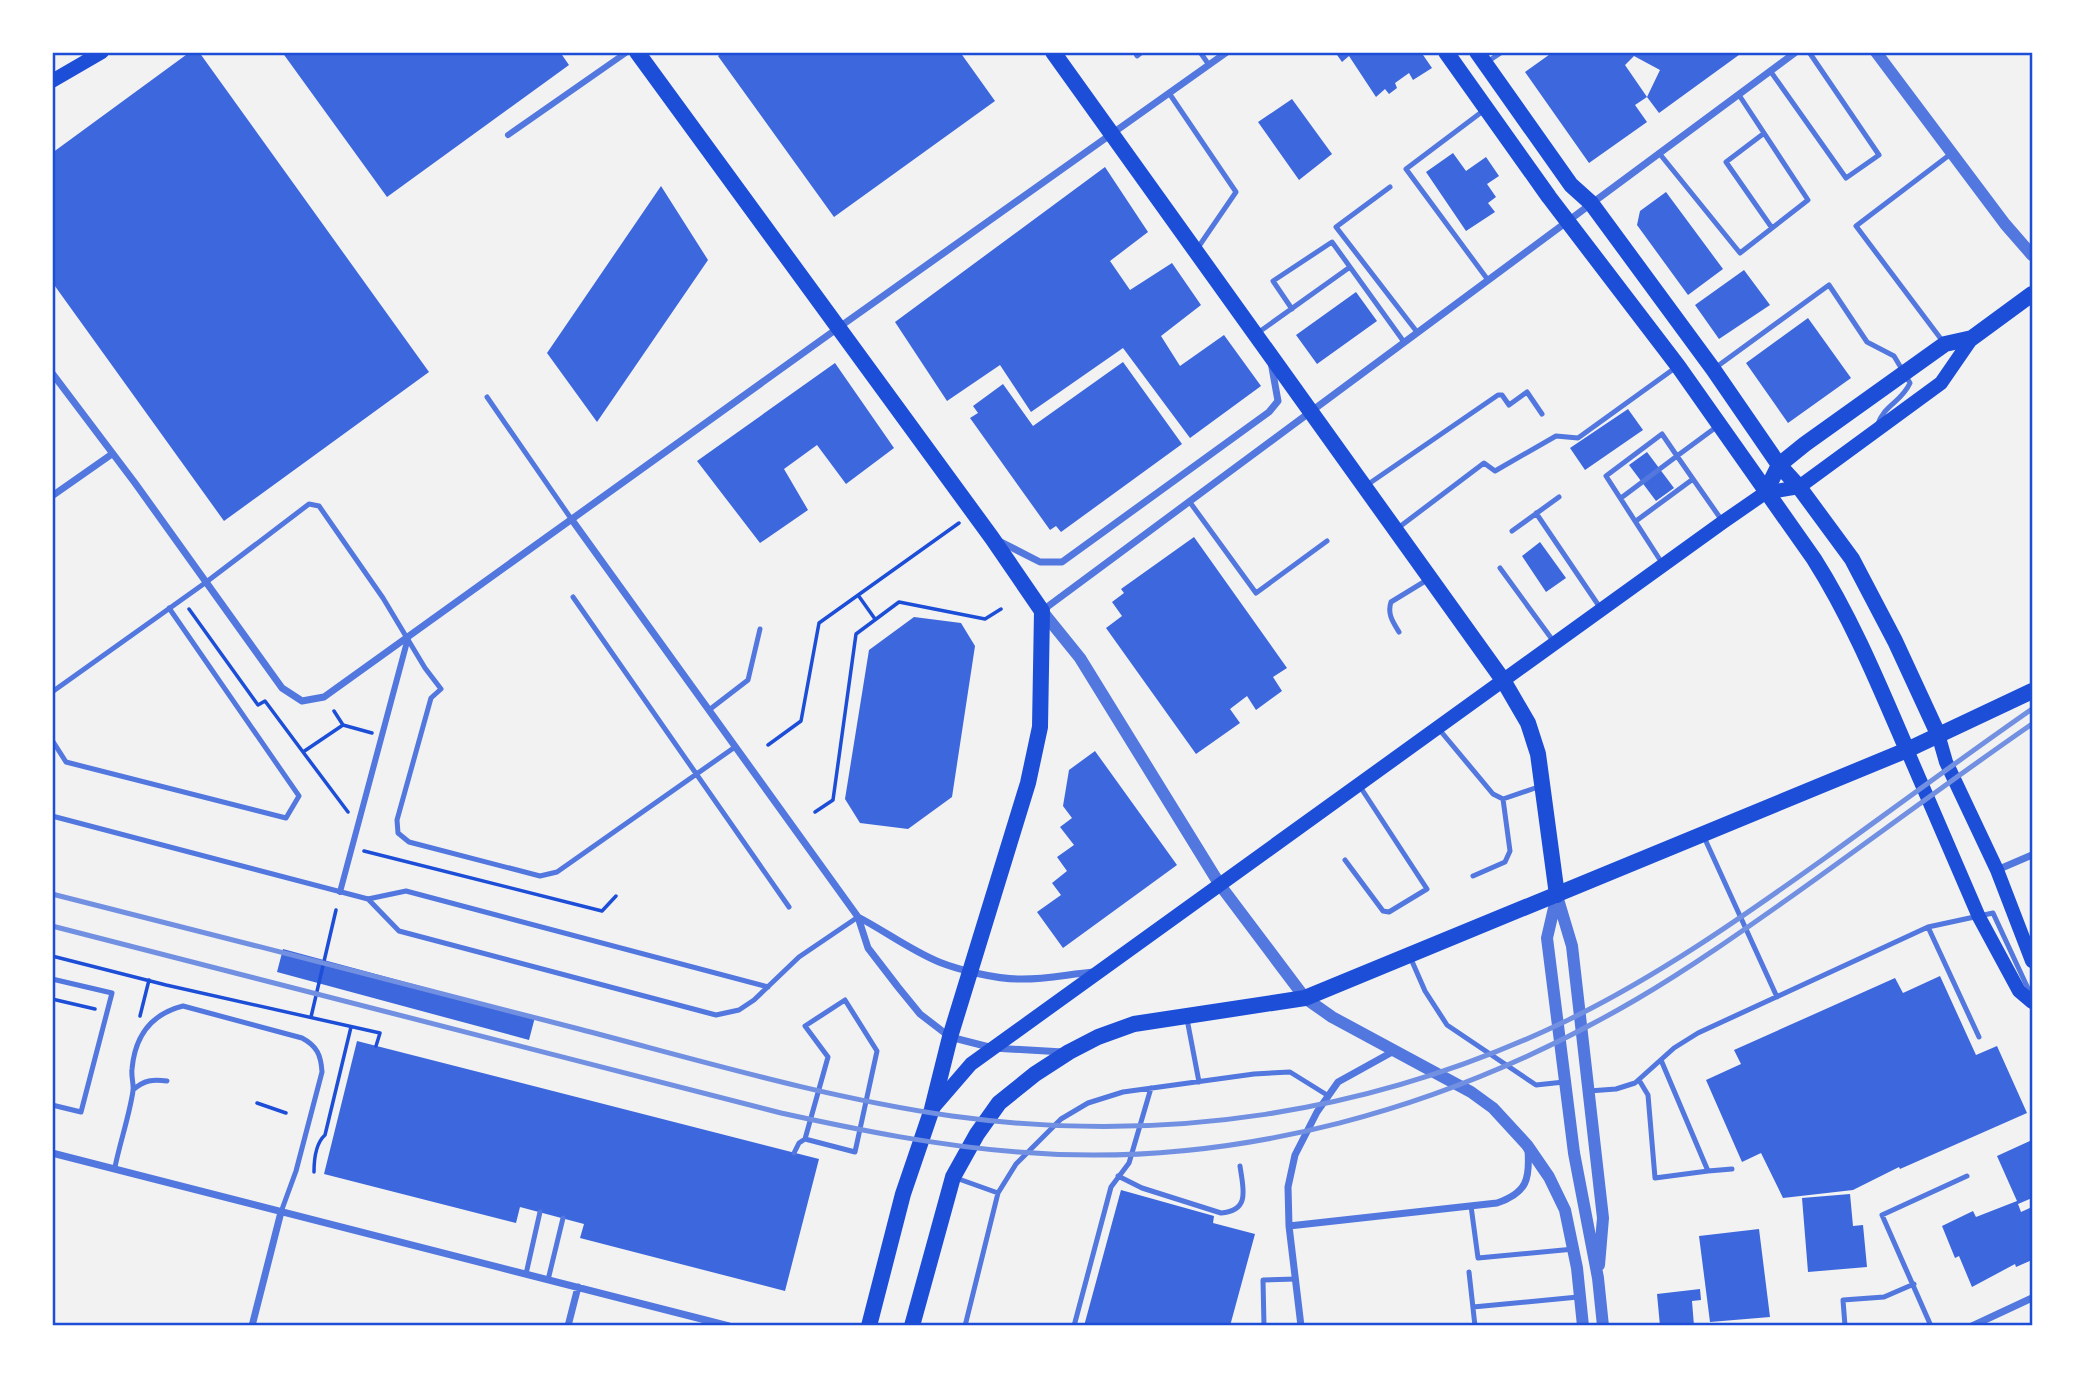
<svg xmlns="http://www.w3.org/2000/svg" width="2085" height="1378" viewBox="0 0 2085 1378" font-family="'Crimson Pro',serif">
	<rect width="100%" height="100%" fill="#f2f2f2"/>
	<path fill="#3d67dc" d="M 190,52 L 199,52 L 429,372 L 224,521 L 52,282 L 52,153 Z
		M 282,52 L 560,52 L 569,65 L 387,197 Z
		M 723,52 L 960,52 L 995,101 L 834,217 L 718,56 Z
		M 1335,52 L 1421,52 L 1432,68 L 1413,80 L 1409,73 L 1395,83 L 1397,88 L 1389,94 L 1385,89 L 1376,97 L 1349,56 L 1342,62 Z
		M 1553,52 L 1743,52 L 1659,113 L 1647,97 L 1660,70 L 1634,56 L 1625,65 L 1647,97 L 1635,105 L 1647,122 L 1589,163 L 1525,72 Z
		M 1292,99 L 1332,154 L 1299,180 L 1258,122 Z
		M 1453,153 L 1466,171 L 1486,157 L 1499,176 L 1487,184 L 1496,197 L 1488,203 L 1495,212 L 1466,231 L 1426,172 Z
		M 1105,167 L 1148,232 L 1110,261 L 1130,290 L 1172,263 L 1201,305 L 1161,336 L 1180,366 L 1224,335 L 1261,386 L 1190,438 L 1123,348 L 1031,412 L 1000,365 L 947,401 L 895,322 Z
		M 661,186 L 708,260 L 597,422 L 547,353 Z
		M 1666,192 L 1723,269 L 1688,295 L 1637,225 L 1640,211 Z
		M 1744,270 L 1770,305 L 1719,339 L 1695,305 Z
		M 1356,292 L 1377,321 L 1317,364 L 1296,335 Z
		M 1808,318 L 1851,378 L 1788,423 L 1746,363 Z
		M 1123,362 L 1182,444 L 1061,532 L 1056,526 L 1050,530 L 970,418 L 978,413 L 973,406 L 1003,384 L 1033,426 Z
		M 835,363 L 894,448 L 846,484 L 817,445 L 784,469 L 808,510 L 760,543 L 697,461 Z
		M 1628,409 L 1643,430 L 1585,470 L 1570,448 Z
		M 1647,452 L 1674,488 L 1656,501 L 1629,465 Z
		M 1194,537 L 1287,668 L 1273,677 L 1282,691 L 1256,710 L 1247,696 L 1230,709 L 1240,723 L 1196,754 L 1106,628 L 1122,616 L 1112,602 L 1124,593 L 1121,589 Z
		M 1540,542 L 1566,578 L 1546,592 L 1522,556 Z
		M 914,617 L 961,623 L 975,646 L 952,797 L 908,829 L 860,823 L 845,799 L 869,650 Z
		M 1095,751 L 1177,865 L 1063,948 L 1037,912 L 1061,895 L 1052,883 L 1067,871 L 1057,857 L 1074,845 L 1060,827 L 1072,818 L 1063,806 L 1069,770 Z
		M 283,949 L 535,1017 L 529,1040 L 277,972 Z
		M 1940,976 L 1976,1055 L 1997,1046 L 2027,1113 L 1900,1169 L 1899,1167 L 1853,1190 L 1783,1198 L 1761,1153 L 1742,1162 L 1706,1080 L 1741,1064 L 1734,1050 L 1895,978 L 1903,993 Z
		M 357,1041 L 819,1159 L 785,1291 L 580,1238 L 584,1224 L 520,1207 L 516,1223 L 324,1174 Z
		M 2032,1140 L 2032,1198 L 2018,1204 L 2021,1212 L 2032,1207 L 2032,1260 L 2016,1267 L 2015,1264 L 1972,1287 L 1959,1256 L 1955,1258 L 1942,1226 L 1973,1211 L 1976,1217 L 2017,1201 L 1997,1156 Z
		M 1121,1190 L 1214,1216 L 1213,1223 L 1255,1234 L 1230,1326 L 1084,1326 Z
		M 1850,1194 L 1853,1226 L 1863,1225 L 1867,1267 L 1808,1272 L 1802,1198 Z
		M 1759,1229 L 1770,1317 L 1710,1322 L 1699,1236 Z
		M 1700,1289 L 1701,1300 L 1692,1301 L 1694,1326 L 1660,1326 L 1657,1294 Z"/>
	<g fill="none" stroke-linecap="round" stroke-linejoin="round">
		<path stroke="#1d4ed8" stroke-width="3.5" d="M 858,595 L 875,619
			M 189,609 L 258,705 L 265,701 L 303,752 L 343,725 L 372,733
			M 334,711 L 343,725
			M 768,745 L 801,721 L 819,623 L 959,523
			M 303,752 L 348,812
			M 815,812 L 833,800 L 856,634 L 899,602 L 985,619 L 1001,609
			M 364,851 L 602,911 L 616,896
			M 52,956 L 166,985 L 380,1033 L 376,1046
			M 52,999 L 95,1009
			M 140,1016 L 149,980
			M 311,1017 L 336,910
			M 257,1103 L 286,1113
			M 314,1172 C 314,1160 316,1143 325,1135 L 351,1027"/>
		<path stroke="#5277de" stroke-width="5" d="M 1135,52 L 1137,56 L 1142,52
			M 1200,52 L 1209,65
			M 1487,62 L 1502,52
			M 1771,72 L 1846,178 L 1879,155 L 1809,52
			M 1169,93 L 1236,192 L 1197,249
			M 1483,111 L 1406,169 L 1488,280
			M 1763,134 L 1726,162 L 1772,228
			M 1659,153 L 1740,253 L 1808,200 L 1739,95
			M 1390,187 L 1336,227 L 1417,332
			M 1292,309 L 1273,281 L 1332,242 L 1404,342
			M 1259,332 L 1350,267
			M 1944,343 L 1856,226 L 1952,153
			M 1715,368 L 1829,285 L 1867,342 L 1894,356 L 1910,383 C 1901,403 1885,403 1877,426
			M 487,397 L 572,520
			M 1693,479 L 1723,522
			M 1367,485 L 1498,395 L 1502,395 L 1509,405 L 1527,392 L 1542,414
			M 1621,498 L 1677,456 L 1662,434 L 1606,476 L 1662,563
			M 1189,501 L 1256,593 L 1327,541
			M 1536,513 L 1601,609
			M 1636,521 L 1693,479 L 1677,456 L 1719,425
			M 1398,528 L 1484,463 L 1495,471 L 1556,436 L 1578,438 L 1675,368
			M 1512,531 L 1559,497
			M 1500,568 L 1554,642
			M 573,597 L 789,907
			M 1399,632 C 1393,622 1387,614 1391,602 L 1427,580
			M 52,692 L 205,583 L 309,504 L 319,506 L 383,598 L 425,668 L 441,689 L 431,698 L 397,820 L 398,833 L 409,842 L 540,876 L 557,872 L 735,747
			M 709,710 L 748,680 L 760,629
			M 1438,728 L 1493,794 L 1503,799 L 1541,786
			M 52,740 L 66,762 L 286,818 L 299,796 L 169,608
			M 52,816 L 368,899 L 406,891 L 768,987
			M 1704,837 L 1777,997
			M 1345,860 L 1383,911 L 1389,912 L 1427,889 L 1359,785
			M 1473,876 L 1505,862 L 1510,851 L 1503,799
			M 368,899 L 399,931 L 716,1015 L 739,1010 L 754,1000 L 799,957 L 858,917
			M 1928,927 L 1979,1037
			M 1411,959 L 1425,991 L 1447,1025 L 1536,1085 L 1564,1082
			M 52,979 L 112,993 L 81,1112 L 52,1105
			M 1187,1019 L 1199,1082
			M 1639,1080 L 1648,1095 L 1655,1178 L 1708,1171 L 1661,1060
			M 133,1090 C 144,1080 153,1079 167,1081
			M 1589,1091 L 1616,1089 L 1635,1083 L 1674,1048 L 1698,1033 L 1928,927 L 1993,913 L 2031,995
			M 794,1153 L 799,1143 L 805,1139 L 828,1057 L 805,1026 L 845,1000 L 877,1051 L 855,1152 L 805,1139
			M 115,1167 C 120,1142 129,1117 133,1091 C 134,1084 131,1077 132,1069 C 135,1036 151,1014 183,1006 L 302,1038 C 317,1046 321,1055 322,1072 L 296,1171 L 281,1212
			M 1708,1171 L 1732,1169
			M 1118,1176 L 1142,1188 L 1221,1213 C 1251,1211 1243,1188 1240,1166
			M 956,1178 L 998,1193
			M 1471,1206 L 1478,1258 L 1574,1249
			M 1469,1272 L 1475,1326
			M 526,1274 L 540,1212
			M 548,1280 L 563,1218
			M 1473,1307 L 1578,1297
			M 965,1326 L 998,1193 L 1016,1164 L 1061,1119 L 1088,1103 L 1123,1092 L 1254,1074 L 1290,1072 L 1327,1095
			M 1074,1326 L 1111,1187 L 1129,1163 L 1151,1088
			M 1264,1326 L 1263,1280 L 1296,1279
			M 1845,1326 L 1843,1300 L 1884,1297 L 1914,1284
			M 1931,1326 L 1882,1215 L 1967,1176"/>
		<path stroke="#5277de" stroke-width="6" d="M 508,135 L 627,52
			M 340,892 L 408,638"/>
		<path stroke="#5277de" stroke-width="7" d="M 52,373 L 135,483 L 282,688 L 302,701 L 324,697 L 838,328 L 1227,52
			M 52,496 L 112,454
			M 572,520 L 858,917 L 868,948 L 898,987 L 920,1014 L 950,1037 L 993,1048 L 1063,1052
			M 999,541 L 1040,562 L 1062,562 L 1269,412 L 1278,401 L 1271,362
			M 1043,610 L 1796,52
			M 1997,870 L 2032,855
			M 858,917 C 885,931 910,950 939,962 C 959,970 996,979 1018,979 C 1043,980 1069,974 1094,972
			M 52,1153 L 729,1326
			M 1289,1226 L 1497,1203 C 1527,1193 1530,1179 1528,1150
			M 252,1326 L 281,1212
			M 568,1326 L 578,1287
			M 1301,1326 L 1289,1226 L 1288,1187 L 1295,1155 L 1317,1112 L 1338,1082 L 1394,1051
			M 1972,1326 L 2032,1298"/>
		<path stroke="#5277de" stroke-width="12" d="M 1876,52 L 2005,224 L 2032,255
			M 1042,611 L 1080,658 L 1220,885 L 1305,998 L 1332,1017 L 1471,1092 L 1493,1108 L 1527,1145 L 1549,1177 L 1565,1210 L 1577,1268 L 1583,1326
			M 1557,895 L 1547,938 L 1574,1153 L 1598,1278 L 1603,1326
			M 1557,896 L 1572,946 L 1603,1218 L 1599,1265"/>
		<path stroke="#1d4ed8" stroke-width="14" d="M 52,81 L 102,52
			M 1938,734 L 1946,762 L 1997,870 L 2032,961
			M 1907,750 L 1979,917 L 2019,991 L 2032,1002
			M 933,1108 L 971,1064 L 1723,522 L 1765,493 L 1799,487 L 1941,383 L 1972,338"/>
		<path stroke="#1d4ed8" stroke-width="16" d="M 637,52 L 992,538 L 1042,611 L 1040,727 L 1028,783 L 950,1037 L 932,1109 L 903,1194 L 869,1326
			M 1053,52 L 1503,680 L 1528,723 L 1538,754 L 1557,895
			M 1446,52 L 1549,197 L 1678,366 L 1814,559 C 1852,619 1879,685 1907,750
			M 1477,52 L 1571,185 L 1591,203 L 1713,369 L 1779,465 L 1799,487 L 1852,559 L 1895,641 L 1938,734
			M 1765,493 L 1779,465 L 1805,444 L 1945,344 L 1972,338 L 2032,294
			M 912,1326 L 953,1177 L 977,1134 L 999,1103 L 1035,1074 L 1069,1052 L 1098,1037 L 1134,1024 L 1305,998 L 1907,750 L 2032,691"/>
		<path stroke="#7290e2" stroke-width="5" d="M 52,894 C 228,938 403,984 579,1029 C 702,1061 826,1098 952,1116 C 1163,1145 1372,1114 1564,1022 C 1657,977 1741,918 1825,858 C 1894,808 1963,757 2032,709
			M 52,926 L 781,1113 C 859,1130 938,1146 1018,1152 C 1235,1170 1451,1108 1637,999 C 1690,968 1741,932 1792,896 C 1872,839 1951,780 2032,724"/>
	</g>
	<rect width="2085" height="1378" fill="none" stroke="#ffffff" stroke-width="108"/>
	<rect x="54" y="54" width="1977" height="1270" fill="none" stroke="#1d4ed8" stroke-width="2.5"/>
</svg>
